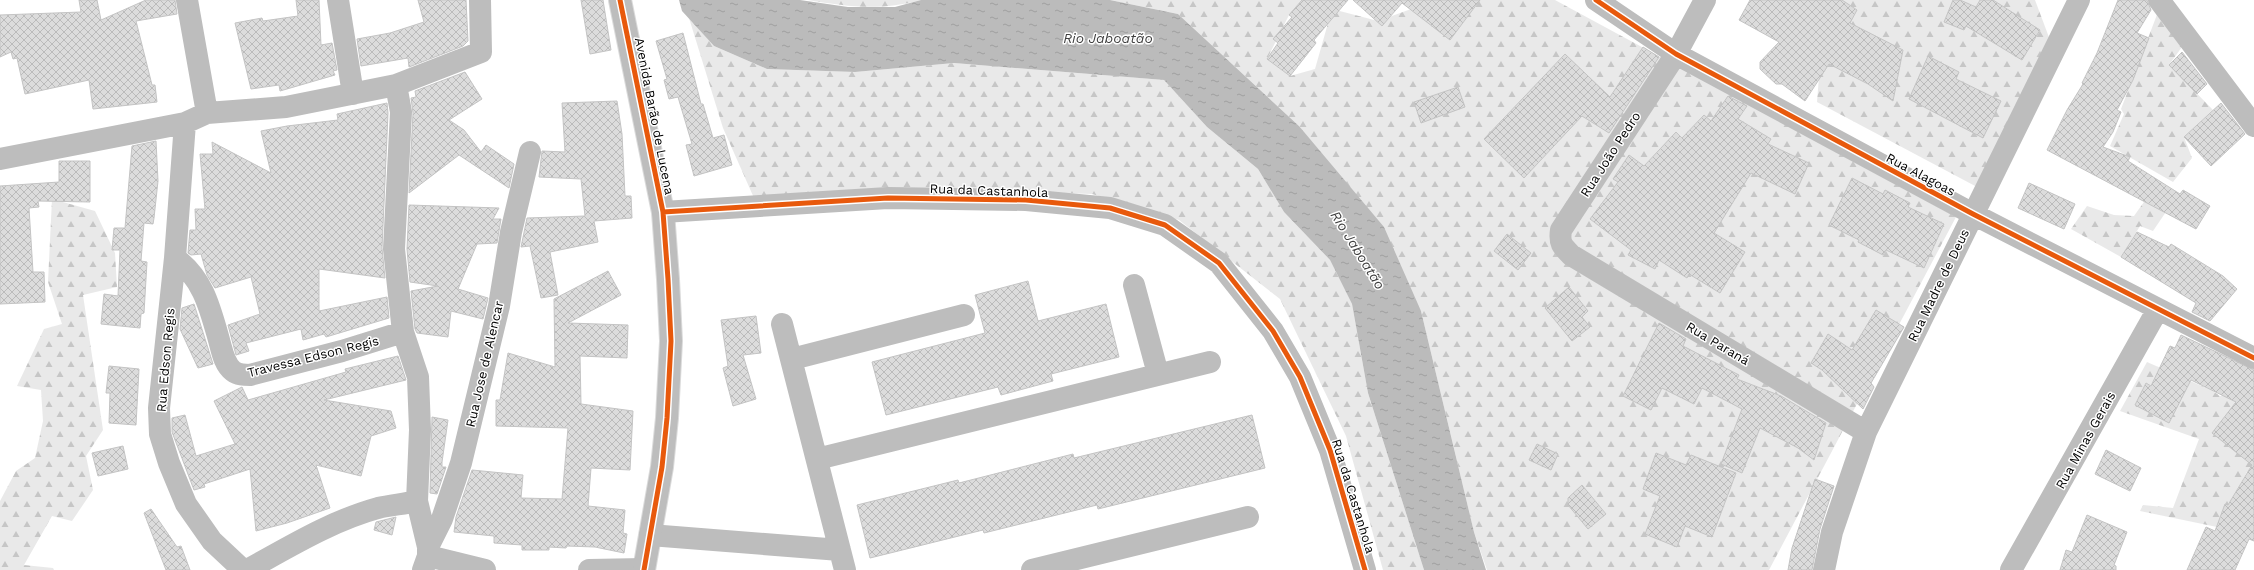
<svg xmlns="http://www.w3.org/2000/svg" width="2254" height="570" viewBox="0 0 2254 570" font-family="'Work Sans',sans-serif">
	<defs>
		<pattern id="forest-firs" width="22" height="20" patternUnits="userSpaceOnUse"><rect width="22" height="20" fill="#e9e9e9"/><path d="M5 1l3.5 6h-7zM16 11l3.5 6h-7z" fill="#c6c6c6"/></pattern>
		<pattern id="water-ripples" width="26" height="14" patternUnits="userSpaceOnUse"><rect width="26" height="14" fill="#bbb"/><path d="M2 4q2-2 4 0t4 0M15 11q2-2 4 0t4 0" fill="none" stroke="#9f9f9f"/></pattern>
		<pattern id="building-cross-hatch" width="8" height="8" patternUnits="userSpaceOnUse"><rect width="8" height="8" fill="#dcdcdc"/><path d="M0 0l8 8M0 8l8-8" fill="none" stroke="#bbb"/></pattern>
	</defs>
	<rect width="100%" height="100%" fill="#fff"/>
	<path fill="url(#forest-firs)" d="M 808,0 L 921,0 C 880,11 849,7 808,0 Z
		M 1110,0 L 1302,0 L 1289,15 L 1267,59 L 1290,76 L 1315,69 L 1332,9 L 1378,21 L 1436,0 L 1555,0 L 1956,217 L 1769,570 L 1487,570 L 1474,532 L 1421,311 L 1299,126 L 1178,14 Z
		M 1825,0 L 2035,0 L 2050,40 L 1977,187 L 1817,102 Z
		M 2158,12 L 2184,44 L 2169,65 L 2213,110 L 2184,137 L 2192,158 L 2173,182 L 2110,146 L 2124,114 L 2121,109 Z
		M 689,18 L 714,46 L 767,69 L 855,72 L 954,63 L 1164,80 L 1207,127 L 1258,169 L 1284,212 L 1330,260 L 1352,304 L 1368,393 L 1424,570 L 1383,570 L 1346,436 L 1280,299 L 1179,220 L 1092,194 L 970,190 L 754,198 L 723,128 Z
		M 2151,192 L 2172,203 L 2153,231 L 2140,226 L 2121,257 L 2071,229 L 2087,206 L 2114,215 L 2134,216 Z
		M 52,199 L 95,211 L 115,253 L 117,287 L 83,295 L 103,430 L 86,456 L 93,490 L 72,521 L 52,516 L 24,565 L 53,568 L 54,570 L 0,570 L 0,501 L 16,471 L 35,458 L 43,421 L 41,390 L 17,386 L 44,329 L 62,324 L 48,282 Z
		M 2147,362 L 2213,391 L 2220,396 L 2254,389 L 2254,471 L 2247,472 L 2217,527 L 2140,511 L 2143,505 L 2173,508 L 2199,439 L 2120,411 Z"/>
	<path fill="url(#water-ripples)" d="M 679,0 L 800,0 L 848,7 L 895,7 L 921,0 L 1110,0 L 1178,14 L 1299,126 L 1384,227 L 1421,311 L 1474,532 L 1486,570 L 1424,570 L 1368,393 L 1352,304 L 1330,260 L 1284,212 L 1258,169 L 1207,127 L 1164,80 L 954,63 L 855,72 L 767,69 L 714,46 L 682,11 Z"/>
	<path fill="url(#building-cross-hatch)" stroke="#c4c4c4" d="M 79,0 L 97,0 L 101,20 L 146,0 L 175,0 L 177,14 L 136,21 L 152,85 L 155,85 L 157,102 L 93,109 L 89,80 L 25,94 L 17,58 L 13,59 L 11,52 L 0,57 L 0,15 L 81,12 Z
		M 296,0 L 319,0 L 321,45 L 332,43 L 337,70 L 333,71 L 335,75 L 280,91 L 279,85 L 251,89 L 235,23 L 262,18 L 263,21 L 298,16 Z
		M 418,0 L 466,0 L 468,41 L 463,46 L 409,67 L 408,58 L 361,66 L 357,39 L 390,33 L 424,22 Z
		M 581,0 L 603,0 L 611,50 L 590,54 Z
		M 1302,0 L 1348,0 L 1314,40 L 1316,43 L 1290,76 L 1267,59 L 1278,43 L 1273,39 L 1292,17 L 1289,15 Z
		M 1353,0 L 1480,0 L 1450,40 L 1402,3 L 1382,26 Z
		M 1750,0 L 1842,0 L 1857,10 L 1850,23 L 1903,50 L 1893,101 L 1868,84 L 1829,64 L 1805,101 L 1782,84 L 1776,84 L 1760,69 L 1760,62 L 1779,42 L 1739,20 Z
		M 1953,0 L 1960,0 L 1976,7 L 1980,0 L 1993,0 L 2040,30 L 2022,60 L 1966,26 L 1964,30 L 1944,22 Z
		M 2118,0 L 2147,0 L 2151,10 L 2137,33 L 2149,38 L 2133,80 L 2117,110 L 2121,112 L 2113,132 L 2103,147 L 2130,157 L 2128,161 L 2180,194 L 2183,190 L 2210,206 L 2196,229 L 2047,150 L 2067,110 L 2083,84 L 2082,83 L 2097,53 Z
		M 683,33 L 701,104 L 703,104 L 713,138 L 724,135 L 732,165 L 694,176 L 686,145 L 692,144 L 678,97 L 669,99 L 664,80 L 667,79 L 656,41 Z
		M 1643,47 L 1659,57 L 1609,133 L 1582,116 L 1524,178 L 1484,139 L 1565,54 L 1610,97 Z
		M 2182,52 L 2207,84 L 2197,94 L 2169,65 Z
		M 1928,56 L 1959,72 L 1956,79 L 2001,101 L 1983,138 L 1909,99 Z
		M 465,72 L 482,99 L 449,120 L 464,130 L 481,152 L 486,145 L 514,164 L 509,188 L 459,155 L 409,193 L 413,113 L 411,98 L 416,97 L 415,91 Z
		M 1458,87 L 1465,107 L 1421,123 L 1414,102 Z
		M 1728,96 L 1747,106 L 1738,119 L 1771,139 L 1768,144 L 1809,163 L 1795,194 L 1751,173 L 1714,233 L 1745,252 L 1720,293 L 1689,274 L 1687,278 L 1659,260 L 1655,269 L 1628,255 L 1631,250 L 1590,219 L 1618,182 L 1613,179 L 1629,155 L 1644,166 L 1676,132 L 1682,138 L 1704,115 L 1711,121 Z
		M 617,101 L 622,134 L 625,196 L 631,196 L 632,218 L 594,221 L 598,242 L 550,252 L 558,295 L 541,298 L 530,246 L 521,247 L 527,218 L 585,216 L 581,179 L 539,177 L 542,151 L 565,152 L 562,103 Z
		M 387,103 L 388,113 L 382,248 L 385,278 L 319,269 L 319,311 L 387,297 L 389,318 L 326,337 L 324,334 L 303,340 L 301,329 L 246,343 L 249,351 L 236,355 L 228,325 L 260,314 L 251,277 L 215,288 L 207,275 L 201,254 L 191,255 L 188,253 L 190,230 L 196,230 L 195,209 L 205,209 L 200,154 L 213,154 L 212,142 L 271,173 L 261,131 L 287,126 L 338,120 L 337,114 Z
		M 2221,103 L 2245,134 L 2211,166 L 2184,137 Z
		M 156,141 L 158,181 L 154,218 L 153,224 L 144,223 L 141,261 L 147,262 L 144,313 L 141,314 L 140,328 L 101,324 L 104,294 L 118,296 L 120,250 L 112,250 L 114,228 L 125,228 L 132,146 Z
		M 59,161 L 90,161 L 90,202 L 38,201 L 39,207 L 29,208 L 33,272 L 44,272 L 45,302 L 0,304 L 0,186 L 59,182 Z
		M 1852,178 L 1883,194 L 1885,190 L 1910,203 L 1908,207 L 1944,224 L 1924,268 L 1886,250 L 1883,255 L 1858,242 L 1859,240 L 1829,225 Z
		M 2029,183 L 2075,204 L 2064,229 L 2018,208 Z
		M 409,205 L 499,208 L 493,219 L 501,219 L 497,243 L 477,244 L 458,289 L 488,298 L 483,319 L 451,311 L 448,337 L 417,333 L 415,329 L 411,291 L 438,286 L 410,282 L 407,249 Z
		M 2137,232 L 2169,247 L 2171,244 L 2223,276 L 2237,289 L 2210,321 L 2192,312 L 2196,303 L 2121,257 Z
		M 1507,234 L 1531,253 L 1518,270 L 1494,251 Z
		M 608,271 L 621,295 L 568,323 L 628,325 L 627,358 L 580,356 L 581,404 L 633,411 L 630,470 L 591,468 L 588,506 L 625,510 L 623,533 L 627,534 L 624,553 L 595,547 L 567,546 L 566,548 L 549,547 L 549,550 L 522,550 L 522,545 L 494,543 L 494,536 L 454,532 L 456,517 L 472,470 L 523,475 L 521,498 L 562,499 L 568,428 L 496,426 L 496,400 L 500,400 L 508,353 L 555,367 L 554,299 Z
		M 1028,281 L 1038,321 L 1106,304 L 1119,357 L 1051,374 L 1053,381 L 1001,395 L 998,387 L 886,415 L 872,362 L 985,333 L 975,295 Z
		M 1569,287 L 1588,311 L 1582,317 L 1590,327 L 1572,341 L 1545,308 Z
		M 194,304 L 213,364 L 198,368 L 180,329 L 182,308 Z
		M 1876,310 L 1904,327 L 1871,383 L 1874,387 L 1863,409 L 1822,370 L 1811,363 L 1828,334 L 1852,350 Z
		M 756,316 L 761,353 L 743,355 L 756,399 L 733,406 L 723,368 L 728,366 L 721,320 Z
		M 1659,323 L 1686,339 L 1683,346 L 1739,375 L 1737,379 L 1781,396 L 1826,423 L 1814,460 L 1798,448 L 1760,428 L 1742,473 L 1721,464 L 1742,409 L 1702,388 L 1694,404 L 1662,388 L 1651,410 L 1623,396 Z
		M 2181,335 L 2254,370 L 2254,541 L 2249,539 L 2235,570 L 2187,570 L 2206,527 L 2215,531 L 2225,504 L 2228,505 L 2252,465 L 2212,433 L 2236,402 L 2191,380 L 2169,423 L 2135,405 L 2146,383 L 2151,386 L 2170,346 L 2175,348 Z
		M 398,356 L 406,380 L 324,400 L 391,411 L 396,428 L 371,436 L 361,476 L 316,465 L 330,508 L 287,523 L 256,531 L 250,469 L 204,484 L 205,487 L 194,490 L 172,432 L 172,418 L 185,415 L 196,456 L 235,444 L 214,401 L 242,387 L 248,400 L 346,372 L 345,369 Z
		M 109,366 L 139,369 L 136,425 L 109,423 L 110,393 L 106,393 Z
		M 1252,415 L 1265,468 L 1098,509 L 1097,505 L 984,533 L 983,530 L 870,558 L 857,505 L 958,480 L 959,483 L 1073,454 L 1074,458 Z
		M 432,417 L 448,420 L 442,462 L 442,467 L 446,467 L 437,494 L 430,493 Z
		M 1537,444 L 1558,454 L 1551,470 L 1529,460 Z
		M 123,446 L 128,469 L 98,476 L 92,453 Z
		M 2106,450 L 2141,468 L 2130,491 L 2095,474 Z
		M 1656,453 L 1686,465 L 1691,455 L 1736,473 L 1712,537 L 1685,526 L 1677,547 L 1645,534 L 1660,496 L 1643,489 Z
		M 1815,479 L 1834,486 L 1820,529 L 1812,570 L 1788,570 L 1792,548 Z
		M 1582,485 L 1606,514 L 1588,529 L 1568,505 L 1568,498 Z
		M 151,509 L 177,547 L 181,546 L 190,570 L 166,570 L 144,513 Z
		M 2087,515 L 2127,532 L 2114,565 L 2116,566 L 2116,570 L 2060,570 L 2066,550 L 2072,552 Z
		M 396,517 L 392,535 L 374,530 L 376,522 Z"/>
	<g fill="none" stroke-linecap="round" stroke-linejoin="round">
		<defs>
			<path id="major" d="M 620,0 L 663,212 L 668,279 L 671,341 L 667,418 L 662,467 L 644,570"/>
		</defs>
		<use href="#major" stroke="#dbdbdb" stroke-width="24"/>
		<path stroke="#bdbdbd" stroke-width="22" d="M 187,0 L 207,113
			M 338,0 L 353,94
			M 1596,0 L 1676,54 L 1973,214 L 2254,358
			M 1705,0 L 1676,54 L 1561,230 C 1559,243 1562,246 1571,255 L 1866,432
			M 2159,0 L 2254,126
			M 396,85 L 401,112 L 394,249 L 403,332 L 418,377 L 420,430 L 417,501
			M 185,123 L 175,258 L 159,408 L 160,434 L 169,463 L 186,504 L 212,541 L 243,570
			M 0,159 L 185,123 L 207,113 L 286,107 L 396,85 L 481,52 L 480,0
			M 663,212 L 888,198 L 1026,200 L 1110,208 L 1165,225 L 1219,263 L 1273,331 L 1300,377 L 1330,450 L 1365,570
			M 175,258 C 203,278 210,308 219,340 C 222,351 224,364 233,371 C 238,375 244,375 250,375 L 342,351 L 403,332
			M 1134,285 L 1158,374
			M 782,324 L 845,570
			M 792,359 L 964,315
			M 817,459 L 1210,362
			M 650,535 L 840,550
			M 428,556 L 485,570
			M 247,570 C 289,547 331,521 378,508 C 391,505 404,504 417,501 L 428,547
			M 423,570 L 428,556 L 428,547 L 442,519 L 461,463 L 499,306 L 511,232 L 530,152
			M 589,570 L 644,569
			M 1032,570 L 1248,517
			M 1824,570 L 1832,532 L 1866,432 L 2079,0
			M 2011,570 L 2158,309"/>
		<use href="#major" stroke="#bdbdbd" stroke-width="22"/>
		<defs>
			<path id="cycleway" d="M 620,0 L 663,212 L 668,279 L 671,341 L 667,418 L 662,467 L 644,570
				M 1596,0 L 1676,54 L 1973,214 L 2254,358
				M 663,212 L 888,198 L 1026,200 L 1110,208 L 1165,225 L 1219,263 L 1273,331 L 1300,377 L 1330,450 L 1365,570"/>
		</defs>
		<use href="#cycleway" stroke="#fff" stroke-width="8"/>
		<use href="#cycleway" stroke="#e8590c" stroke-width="5"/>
	</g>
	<g text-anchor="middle" stroke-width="3" stroke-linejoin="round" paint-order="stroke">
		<g font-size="13" fill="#000" stroke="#fff">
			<text transform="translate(655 116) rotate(79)" y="5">Avenida Barão de Lucena</text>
			<text transform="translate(1610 154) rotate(-57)" y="5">Rua João Pedro</text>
			<text transform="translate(1921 174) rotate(28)" y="5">Rua Alagoas</text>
			<text transform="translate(989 190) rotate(2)" y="5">Rua da Castanhola</text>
			<text transform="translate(1938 285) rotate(-64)" y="5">Rua Madre de Deus</text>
			<text transform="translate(1718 343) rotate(31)" y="5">Rua Paraná</text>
			<text transform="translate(313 356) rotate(-14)" y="5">Travessa Edson Regis</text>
			<text transform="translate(165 360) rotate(-85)" y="5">Rua Edson Regis</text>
			<text transform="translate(484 364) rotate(-77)" y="5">Rua Jose de Alencar</text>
			<text transform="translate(2085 440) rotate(-61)" y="5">Rua Minas Gerais</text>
			<text transform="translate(1354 496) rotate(73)" y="5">Rua da Castanhola</text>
		</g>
		<g font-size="14" font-style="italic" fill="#3f3f3f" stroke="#fff">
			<text x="1108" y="43">Rio Jaboatão</text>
			<text transform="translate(1358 250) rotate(58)" y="5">Rio Jaboatão</text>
		</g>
	</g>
</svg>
